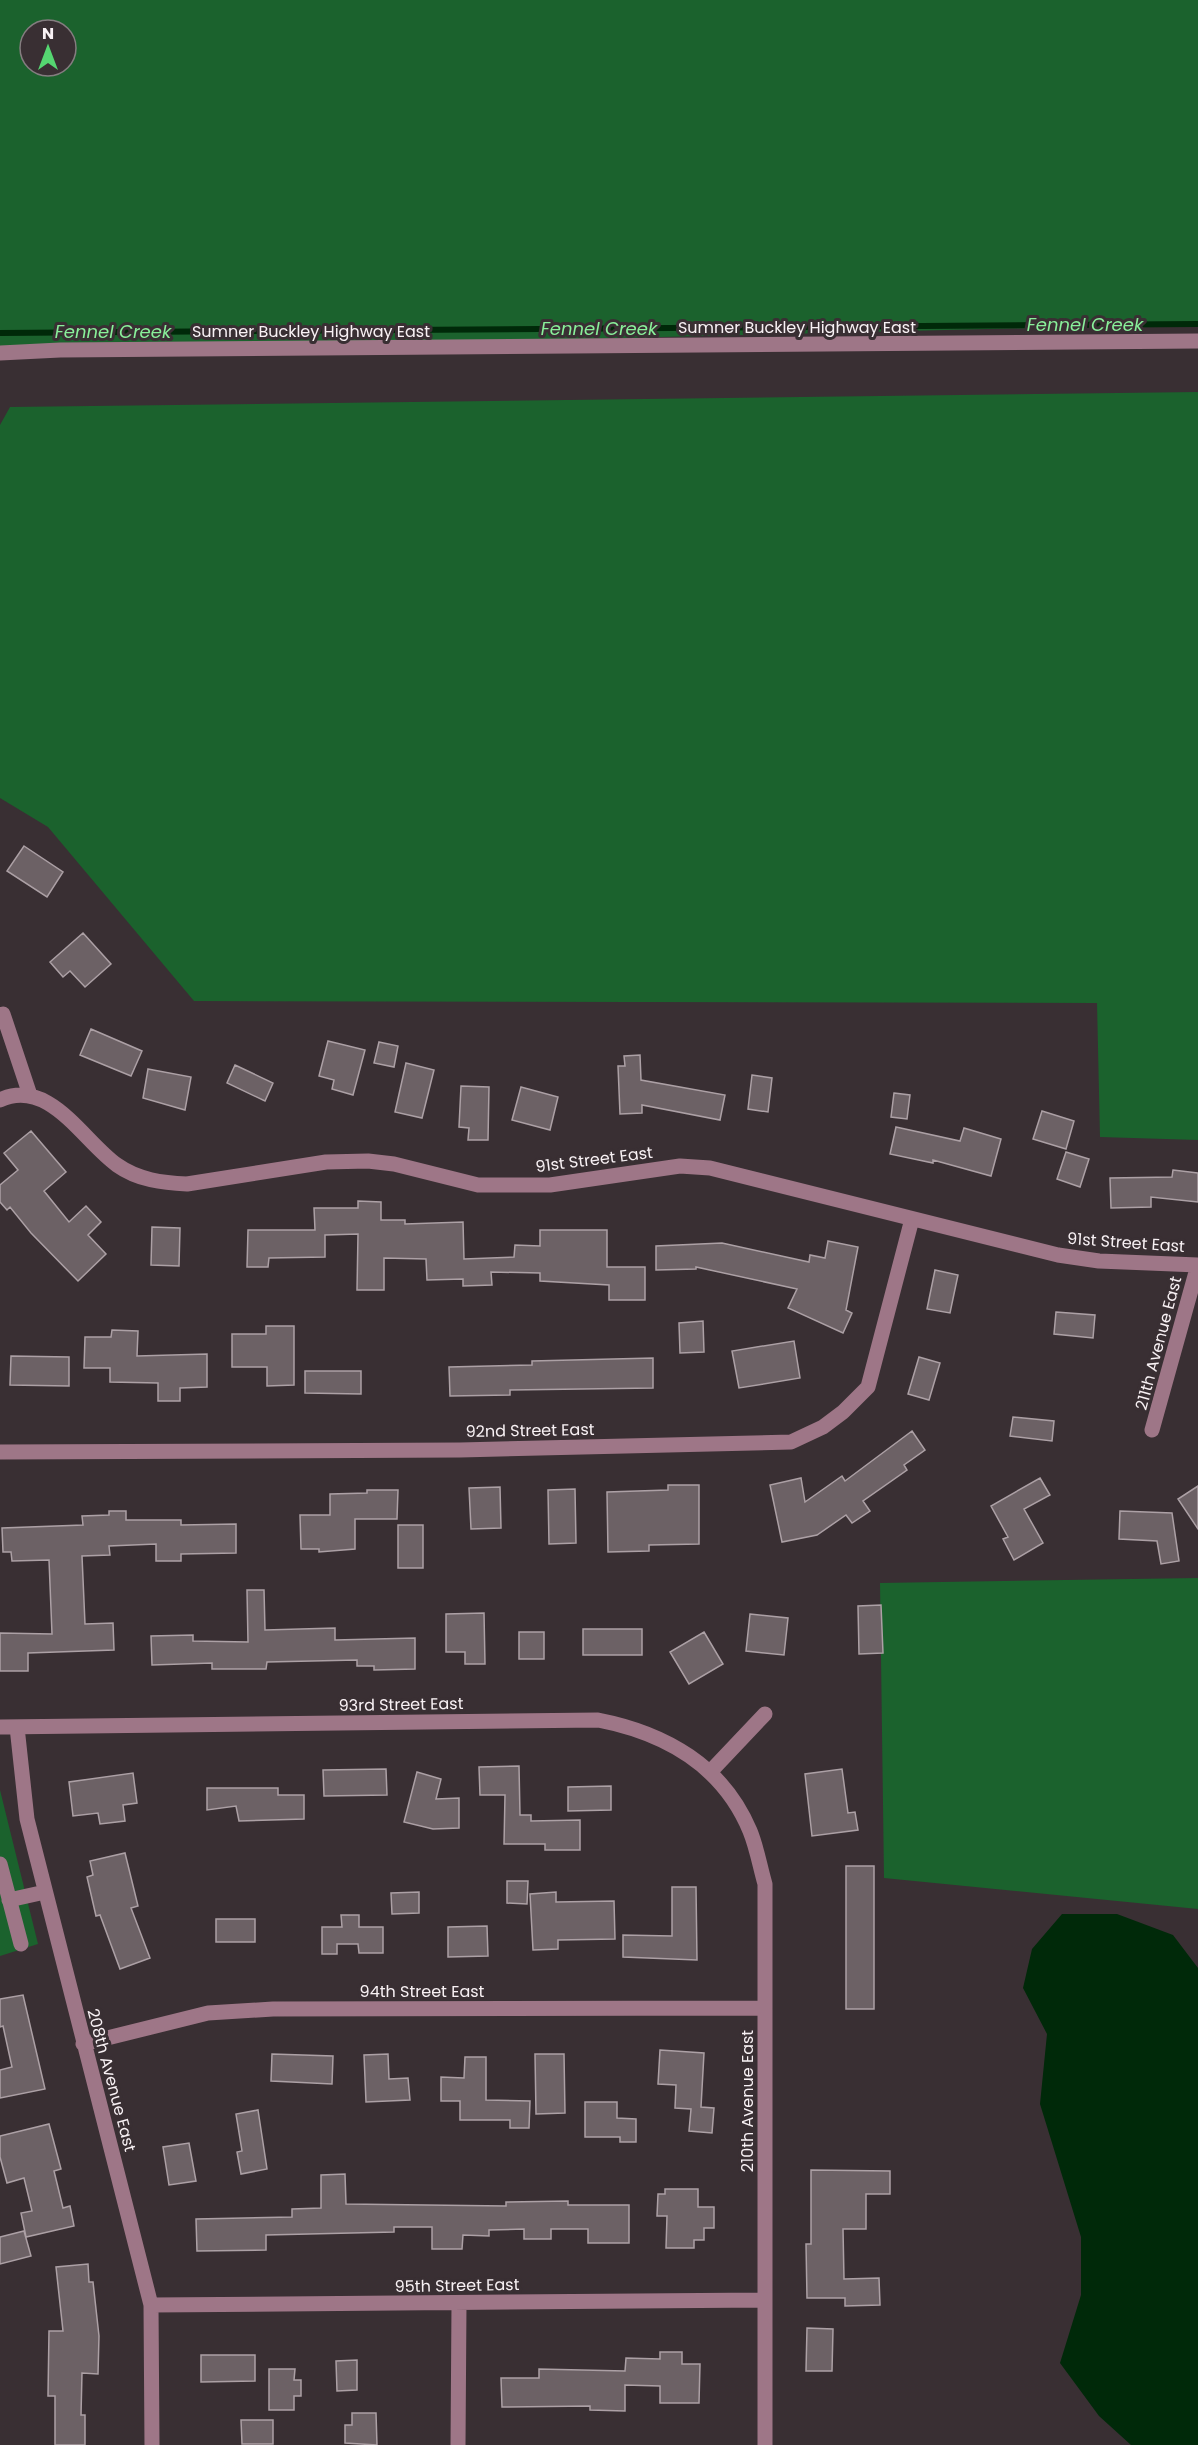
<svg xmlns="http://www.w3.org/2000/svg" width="1198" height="2445" viewBox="0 0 1198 2445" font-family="Poppins,sans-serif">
	<rect width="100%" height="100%" fill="#392f33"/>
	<path fill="#1b622d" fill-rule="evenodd" d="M 0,0 L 1198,0 L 1198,324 L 0,353 ZM 30,30 L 66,30 L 66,66 L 30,66 Z
		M 1198,392 L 1198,1140 L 1100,1137 L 1097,1003 L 194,1001 L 48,827 L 0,798 L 0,425 L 10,407 Z
		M 1198,1578 L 1198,1909 L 884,1878 L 880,1583 Z
		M 0,1790 L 38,1944 L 0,1956 Z"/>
	<path fill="#002909" d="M 1062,1914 L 1117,1914 L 1173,1935 L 1198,1968 L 1198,2445 L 1131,2445 L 1099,2416 L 1060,2363 L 1081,2295 L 1081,2237 L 1040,2104 L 1047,2034 L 1023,1988 L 1032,1949 Z"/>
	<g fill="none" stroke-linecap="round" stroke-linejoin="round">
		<path stroke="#002909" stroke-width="6" d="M 0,333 L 1198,324"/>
	</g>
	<path fill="#6c6165" stroke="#aca0a5" stroke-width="1.5" d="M 24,846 L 63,872 L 47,897 L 7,871 Z
		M 83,933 L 111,964 L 85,987 L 70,971 L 63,977 L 50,962 Z
		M 91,1029 L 142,1051 L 131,1076 L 80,1055 Z
		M 328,1041 L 365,1050 L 353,1095 L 332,1089 L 334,1080 L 319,1076 Z
		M 379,1042 L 398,1046 L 394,1067 L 374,1063 Z
		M 640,1055 L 641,1080 L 725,1095 L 720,1120 L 642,1105 L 642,1113 L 620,1114 L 618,1066 L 625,1066 L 624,1056 Z
		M 406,1063 L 434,1070 L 422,1118 L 395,1112 Z
		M 235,1065 L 273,1083 L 265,1101 L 227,1083 Z
		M 148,1069 L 191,1077 L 185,1110 L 143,1098 Z
		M 752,1075 L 772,1078 L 768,1112 L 748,1109 Z
		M 461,1086 L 489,1087 L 488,1140 L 468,1140 L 469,1128 L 459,1127 Z
		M 521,1087 L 558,1097 L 550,1130 L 512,1120 Z
		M 894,1093 L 910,1095 L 907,1119 L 891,1117 Z
		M 1042,1111 L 1074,1121 L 1066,1149 L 1033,1139 Z
		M 896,1127 L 960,1141 L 964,1128 L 1001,1139 L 991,1176 L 933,1160 L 933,1163 L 890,1154 Z
		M 31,1131 L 66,1172 L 44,1191 L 69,1222 L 86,1206 L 101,1222 L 88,1235 L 106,1254 L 78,1281 L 31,1233 L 10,1207 L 7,1210 L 0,1202 L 0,1185 L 18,1170 L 4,1153 Z
		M 1066,1152 L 1089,1159 L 1080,1187 L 1057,1179 Z
		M 1173,1170 L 1198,1173 L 1198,1202 L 1151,1197 L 1151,1207 L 1111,1208 L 1110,1178 L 1172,1177 Z
		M 358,1201 L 381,1202 L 381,1220 L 405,1220 L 405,1224 L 463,1222 L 464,1259 L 514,1257 L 515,1245 L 540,1246 L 540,1230 L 607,1230 L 607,1267 L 645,1267 L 645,1300 L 609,1300 L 609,1285 L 540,1281 L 540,1273 L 491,1272 L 492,1285 L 463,1286 L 463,1279 L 427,1280 L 426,1259 L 384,1258 L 384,1290 L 357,1290 L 358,1234 L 325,1235 L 325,1257 L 269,1258 L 268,1267 L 247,1267 L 248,1230 L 315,1230 L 314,1208 L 358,1208 Z
		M 152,1227 L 180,1228 L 179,1266 L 151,1265 Z
		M 828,1241 L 858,1247 L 846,1310 L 852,1313 L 843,1333 L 788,1308 L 797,1289 L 696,1267 L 696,1269 L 656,1270 L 656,1246 L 722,1243 L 809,1262 L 810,1255 L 825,1258 Z
		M 935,1270 L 958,1275 L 950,1313 L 927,1309 Z
		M 1056,1312 L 1095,1315 L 1093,1338 L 1054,1334 Z
		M 703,1321 L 704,1352 L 680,1353 L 679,1323 Z
		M 266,1326 L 294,1326 L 294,1385 L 267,1386 L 267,1367 L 232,1367 L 232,1334 L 266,1334 Z
		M 112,1330 L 138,1331 L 137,1356 L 207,1354 L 207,1387 L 180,1388 L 180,1401 L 158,1401 L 158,1383 L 110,1382 L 110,1368 L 84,1368 L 85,1337 L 111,1337 Z
		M 794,1341 L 800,1378 L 739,1388 L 732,1351 Z
		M 11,1356 L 69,1357 L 69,1386 L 10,1385 Z
		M 919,1357 L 940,1363 L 929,1400 L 908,1394 Z
		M 653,1358 L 653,1388 L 510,1390 L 510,1395 L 450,1396 L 449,1367 L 532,1365 L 532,1361 Z
		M 305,1371 L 361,1371 L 361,1394 L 305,1393 Z
		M 1013,1417 L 1054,1421 L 1052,1441 L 1010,1436 Z
		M 912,1431 L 925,1450 L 904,1465 L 907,1470 L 863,1501 L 870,1511 L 852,1523 L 846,1515 L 817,1535 L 782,1542 L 770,1485 L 801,1478 L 805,1502 L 842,1476 L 845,1481 Z
		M 1040,1478 L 1050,1495 L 1024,1509 L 1043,1543 L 1014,1560 L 1003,1539 L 1008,1537 L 991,1506 Z
		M 668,1485 L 699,1485 L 699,1544 L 649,1545 L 649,1551 L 608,1552 L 607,1492 L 668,1490 Z
		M 1198,1486 L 1198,1529 L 1178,1499 Z
		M 500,1487 L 501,1528 L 471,1529 L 469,1488 Z
		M 575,1489 L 576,1543 L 549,1544 L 548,1490 Z
		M 367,1490 L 398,1490 L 397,1519 L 355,1519 L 355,1549 L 319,1552 L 319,1549 L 301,1549 L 300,1515 L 330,1515 L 330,1494 L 367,1493 Z
		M 109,1511 L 126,1511 L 126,1520 L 181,1520 L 181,1525 L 236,1524 L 236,1553 L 181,1554 L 181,1561 L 156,1561 L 156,1544 L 109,1546 L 110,1555 L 82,1556 L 85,1624 L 113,1623 L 114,1650 L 28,1653 L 28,1671 L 0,1671 L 0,1633 L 52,1634 L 49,1560 L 12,1561 L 11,1552 L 3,1552 L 2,1528 L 83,1525 L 82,1516 L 109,1515 Z
		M 1120,1511 L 1172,1513 L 1179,1561 L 1161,1564 L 1157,1541 L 1119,1539 Z
		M 398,1525 L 423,1525 L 423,1568 L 398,1568 Z
		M 247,1590 L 264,1590 L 265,1630 L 335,1628 L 335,1640 L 415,1638 L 415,1669 L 374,1670 L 374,1666 L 357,1666 L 357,1660 L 267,1662 L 266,1669 L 212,1669 L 212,1663 L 152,1665 L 151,1636 L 193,1635 L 193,1641 L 248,1642 Z
		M 881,1605 L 883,1653 L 859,1654 L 858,1606 Z
		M 484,1613 L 485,1664 L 465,1664 L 465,1652 L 446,1652 L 446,1614 Z
		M 750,1614 L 788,1618 L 784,1655 L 746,1651 Z
		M 583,1629 L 642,1629 L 642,1655 L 583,1655 Z
		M 519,1632 L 544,1632 L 544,1659 L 519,1659 Z
		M 704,1632 L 723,1664 L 689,1684 L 670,1652 Z
		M 519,1766 L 520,1815 L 531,1815 L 531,1821 L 580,1820 L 580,1850 L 545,1850 L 545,1844 L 504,1844 L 505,1795 L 480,1795 L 479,1767 Z
		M 386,1769 L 387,1795 L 324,1796 L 323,1770 Z
		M 842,1769 L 848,1813 L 855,1812 L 858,1830 L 812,1836 L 805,1774 Z
		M 417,1772 L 441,1779 L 436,1799 L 459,1798 L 459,1828 L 433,1829 L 404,1822 Z
		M 133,1773 L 137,1803 L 123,1805 L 125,1821 L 100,1824 L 98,1813 L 73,1816 L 69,1782 Z
		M 611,1786 L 611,1810 L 568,1811 L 568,1787 Z
		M 207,1788 L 278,1788 L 278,1795 L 304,1795 L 304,1819 L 239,1821 L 236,1806 L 207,1810 Z
		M 125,1853 L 138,1906 L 131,1908 L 150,1958 L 120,1969 L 100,1915 L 96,1916 L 87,1877 L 93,1875 L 90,1861 Z
		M 846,1866 L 874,1866 L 874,2009 L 846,2009 Z
		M 507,1881 L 528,1881 L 527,1904 L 507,1903 Z
		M 672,1887 L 696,1887 L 697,1960 L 623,1957 L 623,1935 L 672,1936 Z
		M 419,1892 L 419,1913 L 392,1914 L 391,1893 Z
		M 556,1892 L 556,1902 L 614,1901 L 615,1939 L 558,1940 L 558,1949 L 533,1950 L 530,1894 Z
		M 341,1915 L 359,1915 L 359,1927 L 383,1927 L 383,1953 L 359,1953 L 358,1944 L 337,1944 L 337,1954 L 322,1954 L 322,1927 L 342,1927 Z
		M 216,1919 L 255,1919 L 255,1942 L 216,1942 Z
		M 487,1926 L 488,1956 L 448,1957 L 448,1927 Z
		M 23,1995 L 45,2089 L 0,2098 L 0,2070 L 12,2067 L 3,2026 L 0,2027 L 0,1999 Z
		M 660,2050 L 704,2053 L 701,2107 L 714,2108 L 712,2133 L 689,2131 L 691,2109 L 675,2108 L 676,2085 L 658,2084 Z
		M 272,2054 L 333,2056 L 332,2084 L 271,2081 Z
		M 388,2054 L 389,2079 L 408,2078 L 410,2100 L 366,2102 L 364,2055 Z
		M 535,2054 L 564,2054 L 565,2113 L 536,2114 Z
		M 465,2057 L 486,2057 L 486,2100 L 530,2101 L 529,2128 L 510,2128 L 510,2120 L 460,2120 L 460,2101 L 441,2101 L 441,2077 L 464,2078 Z
		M 585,2102 L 617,2102 L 617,2118 L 636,2119 L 636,2142 L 620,2142 L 620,2137 L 585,2137 Z
		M 258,2110 L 267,2169 L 241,2174 L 237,2152 L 242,2151 L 236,2114 Z
		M 49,2124 L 61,2169 L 54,2171 L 63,2208 L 70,2206 L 74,2226 L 26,2237 L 21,2213 L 32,2211 L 24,2178 L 7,2183 L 0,2157 L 0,2136 Z
		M 189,2143 L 196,2181 L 169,2185 L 163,2147 Z
		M 811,2170 L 890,2171 L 890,2194 L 866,2194 L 866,2229 L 843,2229 L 844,2279 L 879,2278 L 880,2305 L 845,2306 L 845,2298 L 807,2298 L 806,2244 L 811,2244 Z
		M 345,2174 L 346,2204 L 506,2206 L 506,2202 L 568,2201 L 568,2205 L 629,2205 L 629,2243 L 588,2243 L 588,2229 L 551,2229 L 551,2239 L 524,2239 L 524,2229 L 489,2230 L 489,2236 L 463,2235 L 462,2249 L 432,2249 L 432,2227 L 394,2227 L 394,2232 L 266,2235 L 266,2250 L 197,2251 L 196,2219 L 292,2217 L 292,2209 L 321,2208 L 321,2175 Z
		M 665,2189 L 698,2189 L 698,2207 L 714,2207 L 714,2228 L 704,2228 L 704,2240 L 694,2240 L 694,2248 L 666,2248 L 667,2216 L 657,2216 L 658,2194 L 665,2194 Z
		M 24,2231 L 31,2256 L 0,2264 L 0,2237 Z
		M 88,2264 L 89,2282 L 93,2282 L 99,2336 L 98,2374 L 82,2373 L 81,2415 L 85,2415 L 85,2445 L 55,2445 L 55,2396 L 48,2396 L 49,2331 L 63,2331 L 56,2267 Z
		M 807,2328 L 833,2329 L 832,2371 L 806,2371 Z
		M 660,2352 L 682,2352 L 682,2364 L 700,2364 L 699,2403 L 660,2403 L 660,2386 L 625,2385 L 625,2411 L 590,2410 L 590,2406 L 502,2407 L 501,2378 L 539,2378 L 539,2369 L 625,2371 L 626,2358 L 660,2359 Z
		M 201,2355 L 255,2355 L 255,2381 L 201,2382 Z
		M 357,2360 L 357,2390 L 337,2391 L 336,2361 Z
		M 269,2369 L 295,2369 L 294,2380 L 301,2380 L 301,2396 L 294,2396 L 294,2410 L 269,2410 Z
		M 352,2413 L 376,2413 L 377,2445 L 345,2443 L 345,2425 L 352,2425 Z
		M 241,2420 L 273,2420 L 273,2444 L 242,2444 Z"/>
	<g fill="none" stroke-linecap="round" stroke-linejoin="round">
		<path stroke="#9e7687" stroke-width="15" d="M 0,353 L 60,350 L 1198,341
			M 3,1014 L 30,1095
			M 0,1100 C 49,1077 83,1141 117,1165 C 138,1180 163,1183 187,1184 L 326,1162 L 368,1161 L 394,1164 L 478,1185 L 550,1185 L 680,1166 L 710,1168 L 1058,1255 L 1099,1261 L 1198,1265
			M 1152,1430 L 1198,1265
			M 0,1452 L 460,1450 L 791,1442 L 823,1427 L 843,1412 L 868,1387 L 912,1219
			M 0,1727 L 598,1720 C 665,1733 723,1766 750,1831 C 757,1848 760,1867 765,1884 L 765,2445
			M 17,1727 L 27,1819 L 151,2305 L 152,2445
			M 711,1771 L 765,1714
			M 0,1864 L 21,1944
			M 9,1900 L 45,1892
			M 83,2044 L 208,2013 L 273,2009 L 765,2008
			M 151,2305 L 764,2300
			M 458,2445 L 459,2304"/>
	</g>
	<g text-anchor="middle" stroke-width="6" stroke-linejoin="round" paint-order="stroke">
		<g font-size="16" fill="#f8f1f4" stroke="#392f33">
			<text x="797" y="333">Sumner Buckley Highway East</text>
			<text x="311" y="337">Sumner Buckley Highway East</text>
			<text transform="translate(594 1159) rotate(-7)" y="6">91st Street East</text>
			<text transform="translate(1126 1242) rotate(4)" y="6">91st Street East</text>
			<text transform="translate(1158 1343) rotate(-75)" y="6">211th Avenue East</text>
			<text transform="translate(530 1430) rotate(-1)" y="6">92nd Street East</text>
			<text transform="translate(401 1704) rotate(-1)" y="6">93rd Street East</text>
			<text x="422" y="1997">94th Street East</text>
			<text transform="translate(112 2080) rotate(75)" y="6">208th Avenue East</text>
			<text transform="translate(747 2101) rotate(-90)" y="6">210th Avenue East</text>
			<text transform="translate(457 2285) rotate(-1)" y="6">95th Street East</text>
		</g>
		<g font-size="18" font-style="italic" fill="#89f09a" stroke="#392f33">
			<text x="1085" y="331">Fennel Creek</text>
			<text x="599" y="335">Fennel Creek</text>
			<text x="113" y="338">Fennel Creek</text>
		</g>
	</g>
	<g transform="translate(48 48)"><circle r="28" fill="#392f33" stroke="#857d80" stroke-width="1.5"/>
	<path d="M0-4.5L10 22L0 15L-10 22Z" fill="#55d671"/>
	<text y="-9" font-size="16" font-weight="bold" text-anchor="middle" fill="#f8f1f4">N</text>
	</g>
</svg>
